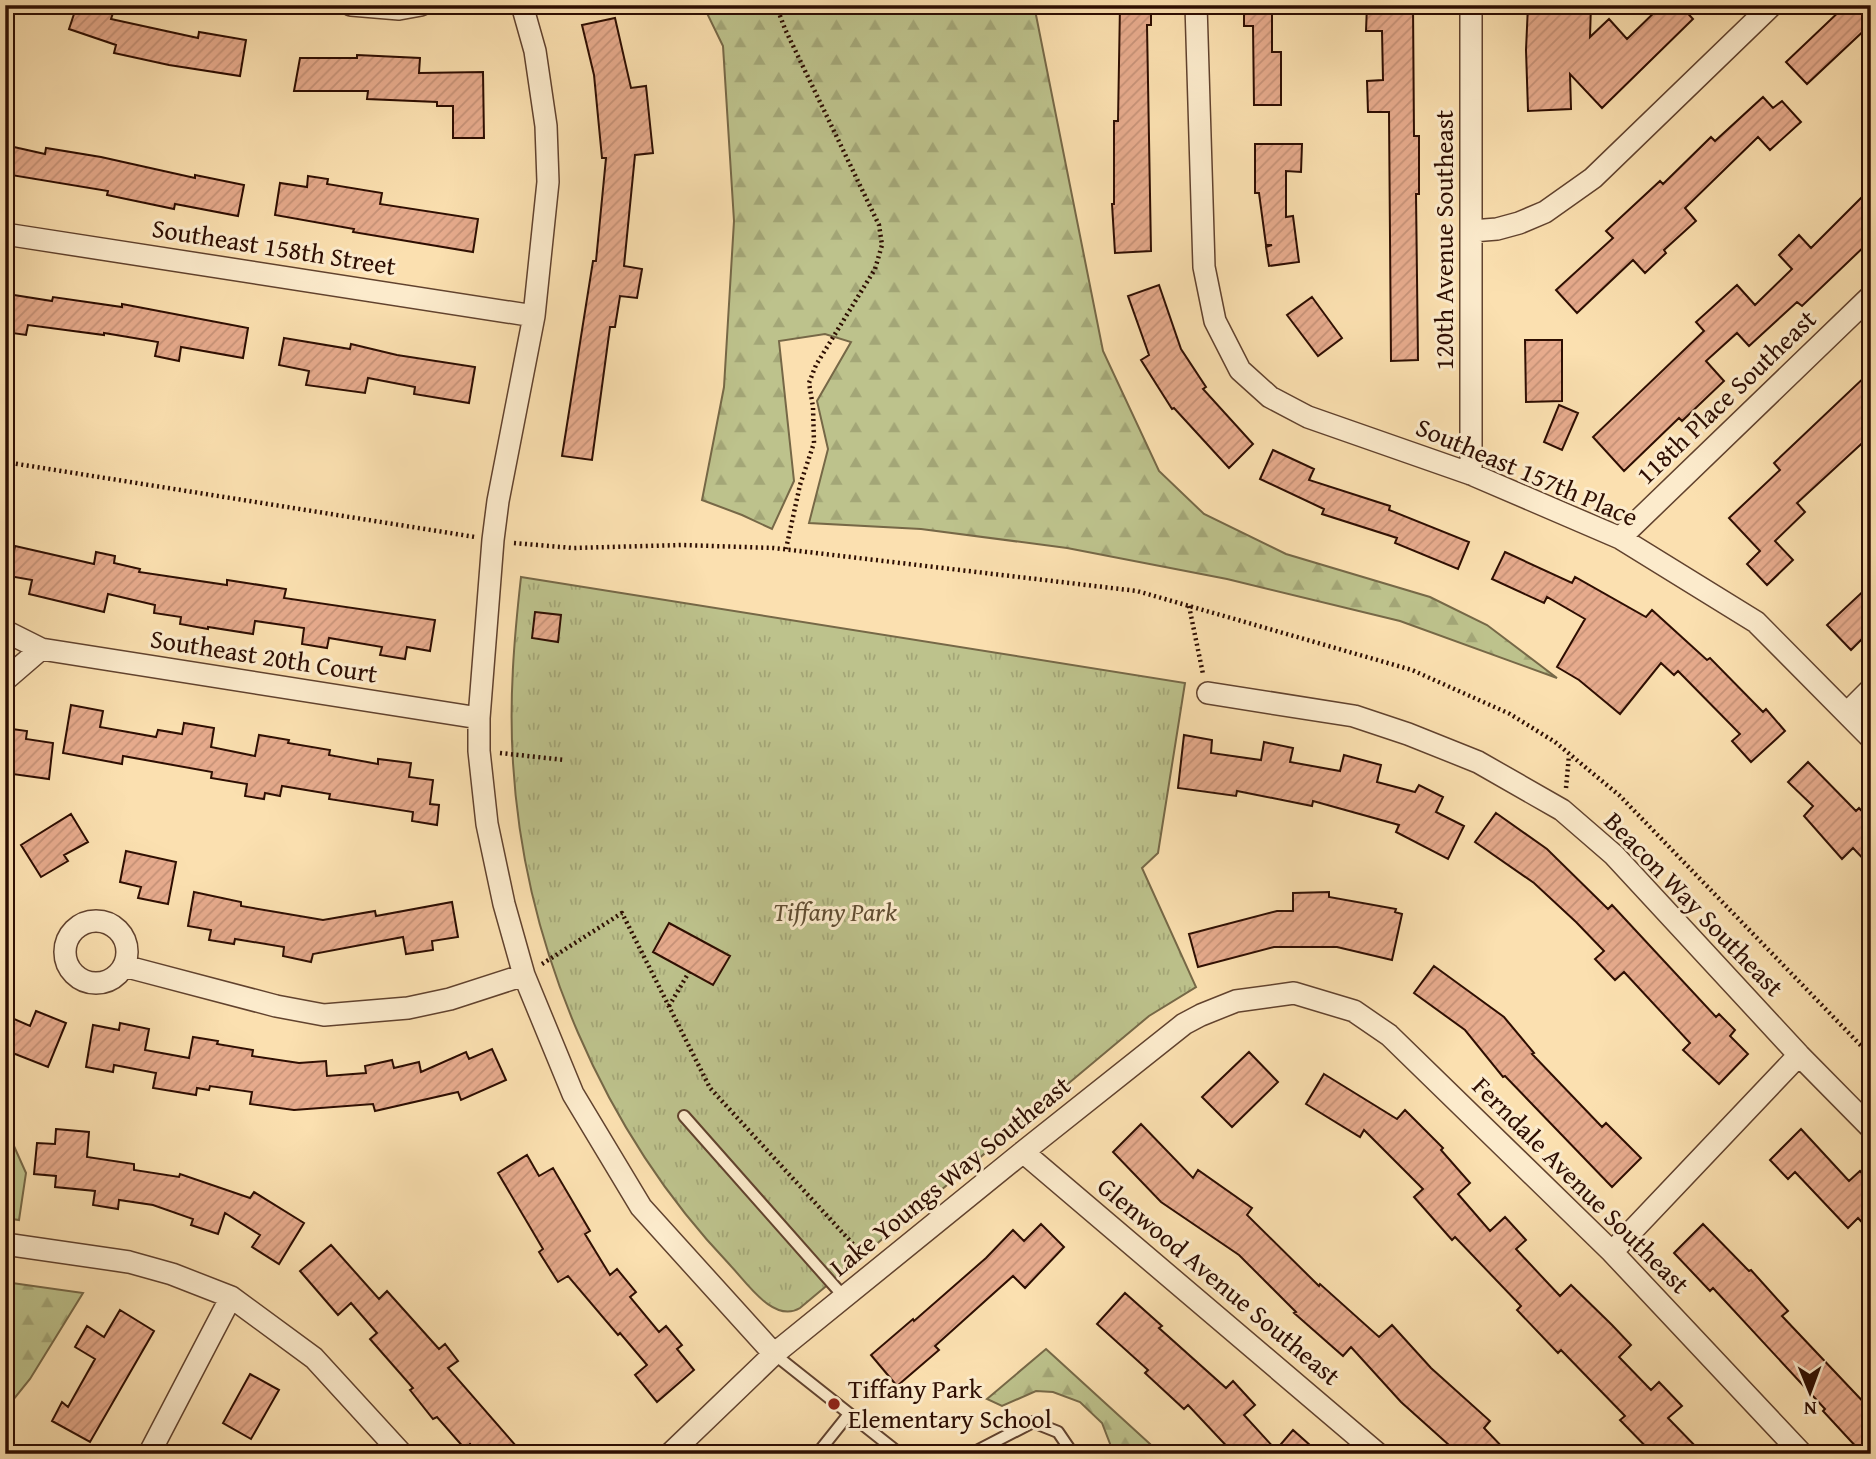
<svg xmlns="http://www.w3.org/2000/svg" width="1876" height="1459" viewBox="0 0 1876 1459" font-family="'Gentium Book Plus',serif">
	<defs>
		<pattern id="forest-firs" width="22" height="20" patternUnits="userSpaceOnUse" patternTransform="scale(1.75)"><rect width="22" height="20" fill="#bdc28c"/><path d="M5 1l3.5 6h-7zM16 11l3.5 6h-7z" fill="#a3a677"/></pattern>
		<pattern id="park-tufts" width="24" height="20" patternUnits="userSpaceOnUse" patternTransform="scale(1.75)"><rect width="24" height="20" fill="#bdc28c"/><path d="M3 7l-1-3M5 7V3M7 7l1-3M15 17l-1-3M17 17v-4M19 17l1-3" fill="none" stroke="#a3a677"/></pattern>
		<pattern id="building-hatch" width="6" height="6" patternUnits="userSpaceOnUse" patternTransform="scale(1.75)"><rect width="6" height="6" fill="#e7ab8d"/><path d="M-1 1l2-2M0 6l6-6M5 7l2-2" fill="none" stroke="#c69278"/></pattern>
	</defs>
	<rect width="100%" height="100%" fill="#fbe0b0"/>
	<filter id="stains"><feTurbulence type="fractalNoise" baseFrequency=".00286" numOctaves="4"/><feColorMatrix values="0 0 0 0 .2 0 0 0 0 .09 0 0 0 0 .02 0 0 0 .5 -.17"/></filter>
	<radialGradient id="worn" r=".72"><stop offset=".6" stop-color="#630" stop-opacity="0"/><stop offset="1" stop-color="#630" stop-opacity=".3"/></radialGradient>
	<path fill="url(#forest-firs)" stroke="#766847" stroke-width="2" d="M 703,5 L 1034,5 L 1103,351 L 1159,471 L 1204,514 L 1286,554 L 1430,597 L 1487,625 L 1557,678 L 1400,621 L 1227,579 L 1067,548 L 921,529 L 809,523 L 828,449 L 817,401 L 851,342 L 825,334 L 779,341 L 794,481 L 772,529 L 742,515 L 702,500 L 724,387 L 734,221 L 723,46 Z
		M 5,1282 L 83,1293 L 30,1379 L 5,1410 Z
		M 1046,1349 L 1161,1454 L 1162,1454 L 1114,1454 L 1102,1423 L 1080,1402 L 1053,1392 L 1036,1391 L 1002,1406 L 987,1399 Z"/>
	<path fill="url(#park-tufts)" stroke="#766847" stroke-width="2" d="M 521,577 L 1185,683 L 1158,853 L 1142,868 L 1196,987 L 1149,1016 L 800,1308 C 774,1324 747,1283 730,1265 C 603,1132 524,946 513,763 C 509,700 514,639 521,577 Z
		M 5,1126 L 26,1173 L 19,1220 L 5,1218 Z"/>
	<path fill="url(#building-hatch)" stroke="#2e0e02" stroke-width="2" d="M 77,5 L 92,5 L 113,13 L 111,19 L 198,38 L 199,32 L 246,40 L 240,76 L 169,65 L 114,53 L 116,45 L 69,29 Z
		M 1120,5 L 1151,5 L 1151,25 L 1147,25 L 1151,251 L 1115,253 L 1112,204 L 1114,204 L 1114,121 L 1118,121 Z
		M 1244,5 L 1272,5 L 1272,52 L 1281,52 L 1281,105 L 1254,105 L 1253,26 L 1244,26 Z
		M 1367,5 L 1413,5 L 1414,136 L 1419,136 L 1419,194 L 1416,194 L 1418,360 L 1391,361 L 1389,112 L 1368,112 L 1367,81 L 1383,80 L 1382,31 L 1366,31 Z
		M 1528,5 L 1591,5 L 1590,37 L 1609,19 L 1627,39 L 1662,5 L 1680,5 L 1693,19 L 1602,108 L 1570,74 L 1571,109 L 1528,111 L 1526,50 Z
		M 1846,5 L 1871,5 L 1871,24 L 1807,84 L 1786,62 Z
		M 615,18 L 631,88 L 646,86 L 653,153 L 635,155 L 624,266 L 642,269 L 637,298 L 620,296 L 615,327 L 610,327 L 592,460 L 562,456 L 593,261 L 596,261 L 606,158 L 602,158 L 594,75 L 582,25 Z
		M 357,55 L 420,58 L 419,73 L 483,72 L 484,138 L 453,138 L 453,106 L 437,106 L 437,102 L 367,99 L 368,91 L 294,91 L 300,58 L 357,58 Z
		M 1763,97 L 1773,108 L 1782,101 L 1801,122 L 1770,150 L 1758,137 L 1685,208 L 1696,221 L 1664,250 L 1666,253 L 1645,273 L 1633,260 L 1577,313 L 1556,290 L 1613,238 L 1606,231 L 1660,181 L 1663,184 L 1711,137 L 1715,141 Z
		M 1255,144 L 1302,144 L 1301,172 L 1286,171 L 1286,217 L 1293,216 L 1299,262 L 1269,266 L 1266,247 L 1272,245 L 1266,245 L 1259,193 L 1255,193 Z
		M 5,145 L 45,154 L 46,148 L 101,157 L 195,178 L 195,175 L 244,185 L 238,216 L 175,204 L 174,209 L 107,195 L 108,191 L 5,174 Z
		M 308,176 L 328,179 L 327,184 L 382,193 L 380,204 L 478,219 L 473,252 L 353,232 L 354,229 L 275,215 L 280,183 L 307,187 Z
		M 1871,188 L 1871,240 L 1802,306 L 1797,302 L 1749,346 L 1737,333 L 1706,361 L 1724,381 L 1682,421 L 1679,418 L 1624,471 L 1593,437 L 1704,331 L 1696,322 L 1737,285 L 1755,305 L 1792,269 L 1779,255 L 1799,235 L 1811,248 Z
		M 1159,285 L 1181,349 L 1206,387 L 1203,389 L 1253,444 L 1229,468 L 1174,408 L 1172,409 L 1141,360 L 1149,355 L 1128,296 Z
		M 14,295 L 52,301 L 53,297 L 122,307 L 122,304 L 248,328 L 243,358 L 181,347 L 179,361 L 155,356 L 158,342 L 104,333 L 104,335 L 28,325 L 26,335 L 5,332 L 5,302 L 13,304 Z
		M 1312,297 L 1342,338 L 1318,356 L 1287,315 Z
		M 284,338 L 350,349 L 351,344 L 397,355 L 475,367 L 469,403 L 414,394 L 415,387 L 368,378 L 365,393 L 306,385 L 309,371 L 279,365 Z
		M 1525,340 L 1562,340 L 1562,401 L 1526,402 Z
		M 1871,371 L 1871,435 L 1797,503 L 1805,512 L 1775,541 L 1793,560 L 1767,585 L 1747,564 L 1760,551 L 1729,518 L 1780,470 L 1774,463 Z
		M 1559,405 L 1578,413 L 1562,450 L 1544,442 Z
		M 1273,450 L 1314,469 L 1309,480 L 1390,506 L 1389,510 L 1469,542 L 1458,569 L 1395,543 L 1397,538 L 1322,514 L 1324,509 L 1260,479 Z
		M 15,546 L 94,564 L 96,552 L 115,556 L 114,563 L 140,569 L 139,572 L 227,585 L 227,580 L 286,589 L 284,598 L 435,620 L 430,651 L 407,647 L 405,659 L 380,655 L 382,647 L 329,638 L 327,648 L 302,644 L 304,628 L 255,621 L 253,634 L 208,627 L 208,629 L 180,624 L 181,617 L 154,613 L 155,605 L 108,594 L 104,612 L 29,594 L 32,580 L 9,576 Z
		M 1505,552 L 1572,583 L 1575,577 L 1646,617 L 1652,610 L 1707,660 L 1710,658 L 1763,712 L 1766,709 L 1785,731 L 1751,762 L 1732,741 L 1740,734 L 1678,671 L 1674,675 L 1661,663 L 1620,714 L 1579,680 L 1557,667 L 1585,619 L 1547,597 L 1544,603 L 1492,579 Z
		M 1871,584 L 1871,630 L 1851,650 L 1827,625 Z
		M 535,612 L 561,615 L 558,642 L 532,638 Z
		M 71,705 L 103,711 L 100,727 L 156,737 L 158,730 L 182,734 L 184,723 L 214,728 L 211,747 L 255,756 L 259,735 L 289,740 L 288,743 L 330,750 L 329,755 L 378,764 L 378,759 L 411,763 L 409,777 L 433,780 L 430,804 L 439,805 L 437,825 L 412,821 L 413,812 L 329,799 L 330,794 L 282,786 L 280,796 L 265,793 L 264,799 L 245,796 L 247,784 L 211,778 L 212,772 L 123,756 L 122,764 L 63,753 Z
		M 5,728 L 27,731 L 26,739 L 53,743 L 49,779 L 5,773 Z
		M 1184,735 L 1212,740 L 1211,753 L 1261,760 L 1264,742 L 1293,748 L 1290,762 L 1340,771 L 1344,755 L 1381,765 L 1377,782 L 1415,792 L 1419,785 L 1443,797 L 1436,812 L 1464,826 L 1448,859 L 1396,832 L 1399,825 L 1313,801 L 1312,806 L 1237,791 L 1236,796 L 1178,788 Z
		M 1808,762 L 1856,811 L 1859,808 L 1871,821 L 1871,867 L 1853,848 L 1842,859 L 1804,816 L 1813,806 L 1788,782 Z
		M 1496,813 L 1547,849 L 1608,909 L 1612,905 L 1716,1017 L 1719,1014 L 1735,1030 L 1730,1036 L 1748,1054 L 1719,1084 L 1683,1050 L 1690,1043 L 1624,972 L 1615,980 L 1595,959 L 1604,951 L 1576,922 L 1534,883 L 1475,842 Z
		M 71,814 L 88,842 L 64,855 L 68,861 L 41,877 L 21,845 Z
		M 126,851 L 176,862 L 168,904 L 138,898 L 141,887 L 120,882 Z
		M 194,892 L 241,902 L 241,906 L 323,920 L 375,911 L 376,916 L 452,902 L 458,937 L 432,941 L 433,950 L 406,954 L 403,937 L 313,954 L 311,962 L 283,956 L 284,947 L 235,939 L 234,944 L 209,940 L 211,930 L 188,926 Z
		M 1329,892 L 1329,897 L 1396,909 L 1395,912 L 1402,914 L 1392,960 L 1337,947 L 1274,947 L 1198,967 L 1189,934 L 1277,911 L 1293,911 L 1293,893 Z
		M 669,923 L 730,956 L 713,985 L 653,952 Z
		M 1434,966 L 1504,1017 L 1534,1053 L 1532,1054 L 1602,1127 L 1606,1123 L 1641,1158 L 1612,1187 L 1505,1076 L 1503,1077 L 1465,1030 L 1414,993 Z
		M 36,1011 L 66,1023 L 48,1067 L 5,1050 L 5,1015 L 30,1026 Z
		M 120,1023 L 149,1029 L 145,1050 L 189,1058 L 193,1037 L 218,1041 L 217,1044 L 253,1050 L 252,1056 L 299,1063 L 326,1061 L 327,1076 L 366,1073 L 365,1066 L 392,1060 L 394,1068 L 419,1062 L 421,1072 L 466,1052 L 469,1059 L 492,1049 L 506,1080 L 461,1100 L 458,1092 L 375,1111 L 373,1104 L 294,1110 L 250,1104 L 252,1092 L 210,1086 L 209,1090 L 197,1088 L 196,1095 L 153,1088 L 156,1073 L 114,1065 L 113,1072 L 86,1067 L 93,1025 L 119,1030 Z
		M 1249,1052 L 1278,1082 L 1232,1127 L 1202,1097 Z
		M 1324,1074 L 1397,1119 L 1405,1110 L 1443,1148 L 1441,1150 L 1470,1183 L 1458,1194 L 1490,1231 L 1505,1217 L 1526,1240 L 1516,1249 L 1560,1296 L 1571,1285 L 1612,1325 L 1631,1345 L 1619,1357 L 1651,1390 L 1659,1382 L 1682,1406 L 1668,1418 L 1703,1454 L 1653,1454 L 1620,1420 L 1625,1416 L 1561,1350 L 1558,1353 L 1517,1310 L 1521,1306 L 1455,1237 L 1452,1240 L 1414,1197 L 1423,1189 L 1364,1130 L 1360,1137 L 1306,1104 Z
		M 1141,1124 L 1193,1178 L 1198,1170 L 1252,1208 L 1247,1215 L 1319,1286 L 1320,1284 L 1379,1337 L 1392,1325 L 1431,1368 L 1490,1421 L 1484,1428 L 1509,1454 L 1459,1454 L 1401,1402 L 1351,1347 L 1343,1356 L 1294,1313 L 1296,1312 L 1239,1255 L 1161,1202 L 1113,1152 Z
		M 56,1129 L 89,1132 L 87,1157 L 134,1164 L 134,1170 L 179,1177 L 180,1174 L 250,1198 L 254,1192 L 304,1223 L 279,1264 L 252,1247 L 260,1235 L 225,1213 L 218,1234 L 191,1225 L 193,1219 L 153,1205 L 119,1200 L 118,1209 L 93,1205 L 95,1191 L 55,1187 L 56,1176 L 34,1174 L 37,1143 L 55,1144 Z
		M 1801,1129 L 1849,1181 L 1860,1171 L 1871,1183 L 1871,1232 L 1858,1218 L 1848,1228 L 1795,1172 L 1788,1179 L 1770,1160 Z
		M 527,1155 L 539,1176 L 553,1168 L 590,1231 L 585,1234 L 610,1275 L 617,1269 L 636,1292 L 630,1297 L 659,1332 L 666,1326 L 682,1345 L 677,1349 L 694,1370 L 657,1402 L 635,1375 L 647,1365 L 620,1333 L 618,1335 L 568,1276 L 558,1282 L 539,1252 L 543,1249 L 498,1173 Z
		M 1041,1224 L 1064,1247 L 1025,1288 L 1013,1276 L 935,1346 L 939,1350 L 897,1386 L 871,1355 L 913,1319 L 914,1321 L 986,1258 L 1013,1230 L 1024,1241 Z
		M 1703,1224 L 1749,1271 L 1751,1270 L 1788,1311 L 1782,1316 L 1871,1410 L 1871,1440 L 1860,1451 L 1823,1411 L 1825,1409 L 1713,1288 L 1710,1291 L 1674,1253 Z
		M 331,1245 L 379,1299 L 387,1291 L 439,1349 L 445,1344 L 458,1361 L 448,1368 L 523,1454 L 478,1454 L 470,1444 L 465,1449 L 437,1417 L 433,1419 L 410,1390 L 413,1388 L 370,1339 L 377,1333 L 351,1303 L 338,1315 L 300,1271 Z
		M 1125,1293 L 1162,1326 L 1159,1328 L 1226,1388 L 1233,1381 L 1255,1405 L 1244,1415 L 1276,1450 L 1293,1430 L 1320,1454 L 1234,1454 L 1188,1405 L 1184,1409 L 1145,1373 L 1148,1370 L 1097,1324 Z
		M 120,1310 L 154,1331 L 90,1442 L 52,1421 L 62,1402 L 68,1407 L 95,1359 L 75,1347 L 87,1326 L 104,1337 Z
		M 250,1374 L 279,1390 L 251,1439 L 223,1423 Z"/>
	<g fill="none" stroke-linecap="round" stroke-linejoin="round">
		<defs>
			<path id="service" d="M 684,1116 L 845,1298
				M 774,1354 L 900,1454
				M 817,1454 L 849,1414
				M 971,1454 L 1033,1422 L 1058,1432 L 1073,1454"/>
			<path id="minor" d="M 351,5 L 399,9 L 421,5
				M 522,5 L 535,51 L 546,126 L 548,182 L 534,316 L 498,501 L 493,540 L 479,718 L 479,751 L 487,824 L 504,904 L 524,975 L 573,1094 L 641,1207 L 774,1354
				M 1196,5 L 1204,267 L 1215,321 L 1240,370 L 1270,397 L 1308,417 L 1471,474 L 1620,538 L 1756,622 L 1871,738
				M 1471,5 L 1471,474
				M 1472,231 L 1497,229 L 1519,223 L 1545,212 L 1593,178 L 1772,5
				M 5,234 L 534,316
				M 1620,538 L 1871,296
				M 5,631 L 41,649 L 479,718
				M 5,680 L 41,649
				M 1208,693 L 1354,716 L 1408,734 L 1478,762 L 1562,810 L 1614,855 L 1799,1055 L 1871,1128
				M 1847,713 L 1871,689
				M65 952a31 31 0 1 1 62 0a31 31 0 1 1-62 0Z
				M 124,966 L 276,1006 L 324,1015 L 408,1008 L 450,999 L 524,975
				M 1023,1152 L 1378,1454
				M 5,1244 L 129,1262 L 172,1274 L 231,1297 L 314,1358 L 402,1454
				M 1612,1252 L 1799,1055
				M 149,1454 L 231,1297
				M 670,1454 L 774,1354 L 1023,1152 L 1184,1024 L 1201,1015 L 1236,1001 L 1294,993 L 1354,1011 L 1389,1035 L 1612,1252 L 1802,1454"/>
		</defs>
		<use href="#service" stroke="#61422e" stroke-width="14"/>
		<use href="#minor" stroke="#61422e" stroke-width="24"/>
		<path stroke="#2e0e02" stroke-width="4.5" stroke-dasharray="2 3.5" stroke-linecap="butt" d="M 776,5 L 785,29 L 879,225 L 882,245 L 875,269 L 816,365 L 809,383 L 813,407 L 814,443 L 800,485 L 786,549
			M 5,462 L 475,537
			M 514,543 L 573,548 L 682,545 L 774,548 L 1137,591 L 1412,670 L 1510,714 L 1555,742 L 1619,795 L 1871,1056
			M 1189,606 L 1203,674
			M 500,753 L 565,760
			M 1566,788 L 1569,755
			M 542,964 L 622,913 L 710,1088 L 863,1255
			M 669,1006 L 689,972"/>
		<use href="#service" stroke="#fcebcc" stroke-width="10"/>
		<use href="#minor" stroke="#fcebcc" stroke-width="21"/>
	</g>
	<circle fill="#8f2418" stroke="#fcebcc" stroke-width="2.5" cx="834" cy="1404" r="7"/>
	<g text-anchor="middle" stroke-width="6" stroke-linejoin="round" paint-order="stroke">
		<g font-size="26" fill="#2e0e02" stroke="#fcebcc">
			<text transform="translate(1444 240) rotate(-90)" y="9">120th Avenue Southeast</text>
			<text transform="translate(274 247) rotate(9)" y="9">Southeast 158th Street</text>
			<text transform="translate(1726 397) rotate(-44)" y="9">118th Place Southeast</text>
			<text transform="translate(1527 472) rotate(23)" y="9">Southeast 157th Place</text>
			<text transform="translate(264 656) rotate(9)" y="9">Southeast 20th Court</text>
			<text transform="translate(1694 904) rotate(46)" y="9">Beacon Way Southeast</text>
			<text transform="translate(950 1176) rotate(-39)" y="9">Lake Youngs Way Southeast</text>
			<text transform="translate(1581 1185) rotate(45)" y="9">Ferndale Avenue Southeast</text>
			<text transform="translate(1219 1281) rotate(40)" y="9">Glenwood Avenue Southeast</text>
		</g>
		<g font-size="26" font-style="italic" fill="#604d32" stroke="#fcebcc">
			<text x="835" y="921">Tiffany Park</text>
		</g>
		<g font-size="26" fill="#2e0e02" stroke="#fcebcc" text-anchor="start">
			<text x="848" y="1398">Tiffany Park<tspan x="848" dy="30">Elementary School</tspan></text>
		</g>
	</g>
	<rect width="1876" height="1459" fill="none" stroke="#fbe0b0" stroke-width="28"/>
	<rect x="7" y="7" width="1862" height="1445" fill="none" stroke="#2e0e02" stroke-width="3.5"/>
	<rect x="14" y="14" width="1848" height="1431" fill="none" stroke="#2e0e02" stroke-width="2"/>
	<g transform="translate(1810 1392) rotate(179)" stroke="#fcebcc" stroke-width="5" paint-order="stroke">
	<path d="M0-5L12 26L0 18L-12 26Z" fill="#2e0e02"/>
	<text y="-10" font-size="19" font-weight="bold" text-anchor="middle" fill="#2e0e02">N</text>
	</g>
	<rect width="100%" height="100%" filter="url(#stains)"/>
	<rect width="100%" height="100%" fill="url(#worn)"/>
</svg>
